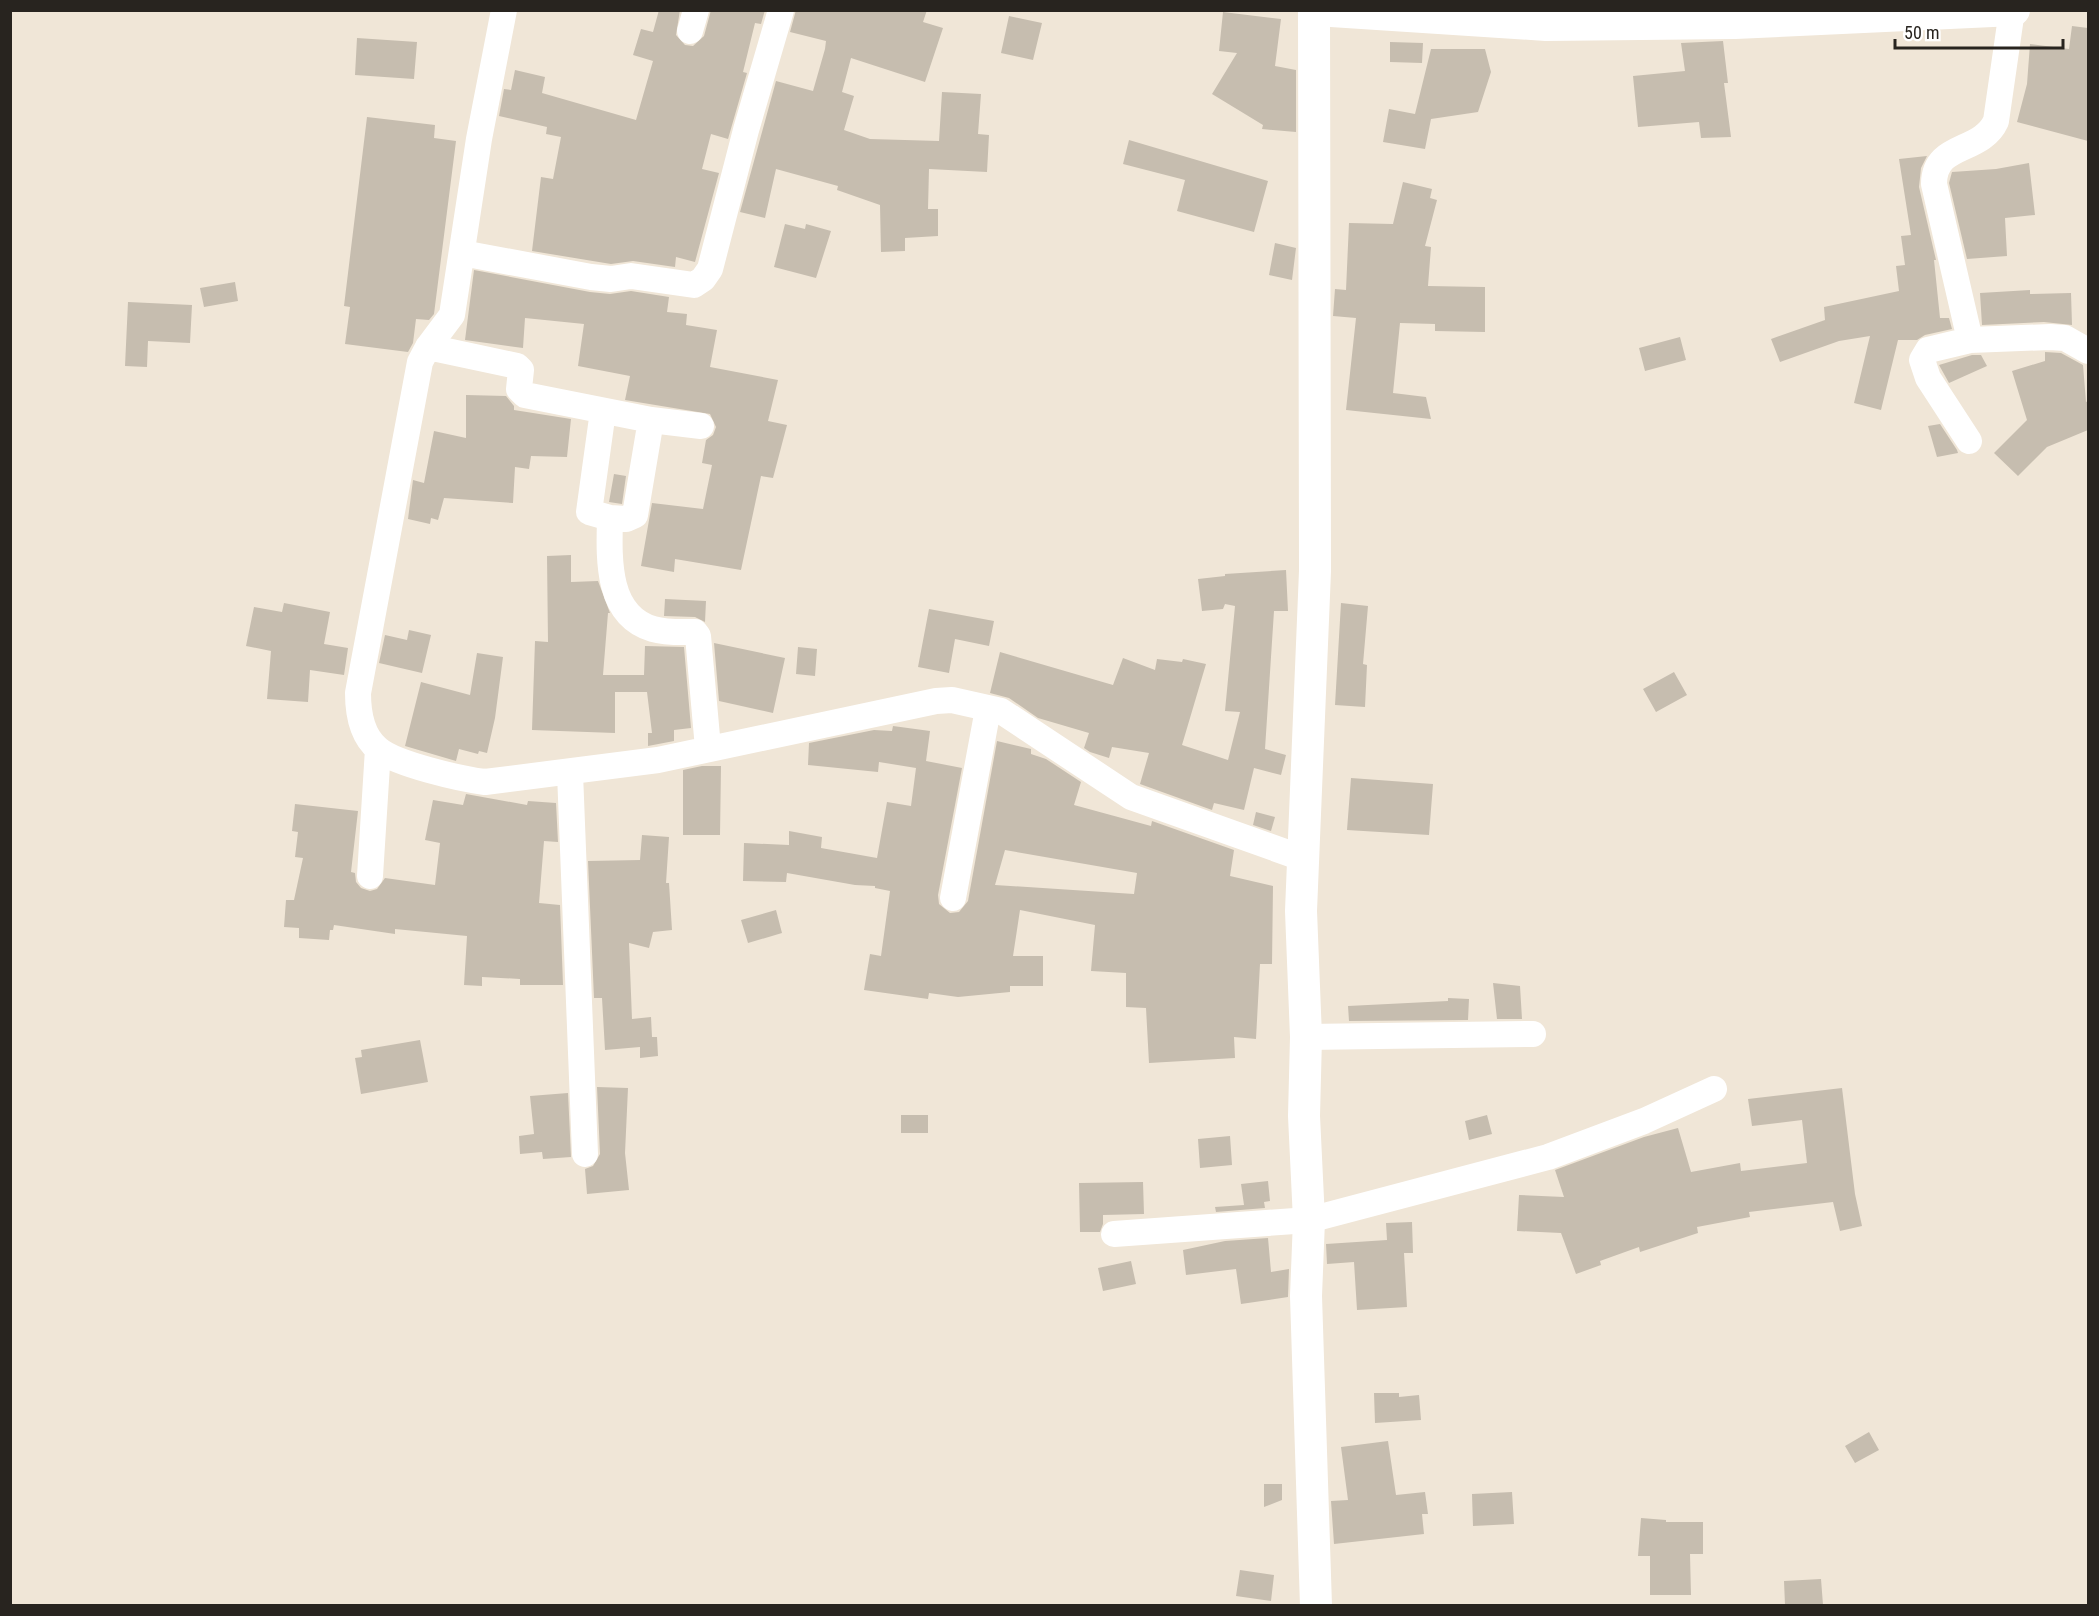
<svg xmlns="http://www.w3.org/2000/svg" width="2099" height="1616" viewBox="0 0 2099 1616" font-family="'Roboto Condensed',sans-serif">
	<rect width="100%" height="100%" fill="#f0e6d7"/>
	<path fill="#c6bdaf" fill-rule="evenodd" d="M 659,10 L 680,10 L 676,35 L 685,45 L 693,46 L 704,36 L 711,10 L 765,10 L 761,24 L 755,23 L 743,72 L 747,73 L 728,139 L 711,134 L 702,169 L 719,173 L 695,262 L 676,257 L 675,267 L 633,261 L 611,264 L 532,251 L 541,177 L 553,179 L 561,137 L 546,134 L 547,127 L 499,116 L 504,89 L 511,90 L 515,70 L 545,77 L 542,93 L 636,120 L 653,61 L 633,55 L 641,29 L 653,32 Z
		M 796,10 L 927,10 L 923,22 L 943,28 L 925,82 L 851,58 L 842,92 L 854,96 L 844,130 L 870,139 L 939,141 L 942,92 L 981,94 L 978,134 L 989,135 L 987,172 L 929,169 L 928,209 L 938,209 L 938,236 L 905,238 L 905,251 L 881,252 L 880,205 L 837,190 L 838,186 L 776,169 L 765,218 L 740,212 L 776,81 L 813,91 L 825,49 L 826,41 L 790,32 Z
		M 1223,12 L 1281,19 L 1275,66 L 1296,70 L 1296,132 L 1262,129 L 1263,125 L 1212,94 L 1237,53 L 1219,51 Z
		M 1009,16 L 1042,23 L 1033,60 L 1001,53 Z
		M 2072,26 L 2088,28 L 2088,141 L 2017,122 L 2027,84 L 2030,44 L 2069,49 Z
		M 357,38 L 417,42 L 414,79 L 355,75 Z
		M 1723,41 L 1728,83 L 1724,83 L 1731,137 L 1701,138 L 1699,122 L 1638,127 L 1633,76 L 1685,71 L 1681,43 Z
		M 1390,42 L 1423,43 L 1422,63 L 1390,62 Z
		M 1431,49 L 1485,49 L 1491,72 L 1478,112 L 1431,119 L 1425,149 L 1383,142 L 1389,109 L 1415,114 Z
		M 367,117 L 435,125 L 434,138 L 456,141 L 434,314 L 429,320 L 416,319 L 413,343 L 408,352 L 345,344 L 350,307 L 344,306 Z
		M 1129,140 L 1268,181 L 1254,232 L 1177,211 L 1185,180 L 1123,164 Z
		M 1927,156 L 1921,168 L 1919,187 L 1936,260 L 1934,260 L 1940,318 L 1949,318 L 1952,329 L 1925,335 L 1917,340 L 1898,340 L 1881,410 L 1854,403 L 1870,336 L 1839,341 L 1780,362 L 1771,339 L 1825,320 L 1824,307 L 1899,291 L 1896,266 L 1905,265 L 1901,236 L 1911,235 L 1899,159 Z
		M 2029,163 L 2035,215 L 2005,218 L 2007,256 L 1967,259 L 1949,183 L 1952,172 L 1996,169 Z
		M 1403,182 L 1432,189 L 1430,198 L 1437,200 L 1425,246 L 1431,247 L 1428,286 L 1485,287 L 1485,332 L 1435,331 L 1435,324 L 1400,323 L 1393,393 L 1426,397 L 1431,419 L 1346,410 L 1356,318 L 1333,316 L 1335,289 L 1346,290 L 1349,223 L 1393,224 Z
		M 785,224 L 805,229 L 806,224 L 831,231 L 816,278 L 774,267 Z
		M 1275,243 L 1296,248 L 1292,280 L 1269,275 Z
		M 474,270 L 590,292 L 610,294 L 631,291 L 669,297 L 667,312 L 687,314 L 686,325 L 717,330 L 710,367 L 778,380 L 768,421 L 787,425 L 773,478 L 761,476 L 741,570 L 675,559 L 674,572 L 641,566 L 652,503 L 703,509 L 712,465 L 702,463 L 706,440 L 713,435 L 716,427 L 710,414 L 625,400 L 630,376 L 578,366 L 584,324 L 525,318 L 523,348 L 465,340 Z
		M 235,282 L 238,301 L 204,307 L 200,288 Z
		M 2030,290 L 2030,294 L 2071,293 L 2072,325 L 2044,322 L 1982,325 L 1980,293 Z
		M 128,302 L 192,305 L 190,343 L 148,341 L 147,367 L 125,366 Z
		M 1680,337 L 1686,360 L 1645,371 L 1639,348 Z
		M 2045,352 L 2061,353 L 2083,365 L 2086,402 L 2088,401 L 2088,430 L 2047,447 L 2018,476 L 1994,453 L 2027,420 L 2012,371 L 2045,361 Z
		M 1972,355 L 1981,355 L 1987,366 L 1949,383 L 1939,365 Z
		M 466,395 L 506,396 L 514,406 L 514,410 L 571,419 L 567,457 L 531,456 L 529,469 L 515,467 L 513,503 L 444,498 L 438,520 L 431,518 L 430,524 L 408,519 L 413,480 L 424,483 L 434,431 L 466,438 Z
		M 1940,424 L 1957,450 L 1958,453 L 1937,457 L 1928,426 Z
		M 614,474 L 626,476 L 622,504 L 609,502 Z
		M 571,555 L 571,582 L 598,581 L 610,613 L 608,613 L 603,675 L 644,675 L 645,646 L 684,647 L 691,728 L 674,730 L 674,741 L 648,746 L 648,733 L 652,733 L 647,692 L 615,692 L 615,733 L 532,730 L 535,641 L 548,642 L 547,556 Z
		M 1286,570 L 1288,611 L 1274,611 L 1265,749 L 1286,755 L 1281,775 L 1254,768 L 1244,810 L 1214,803 L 1212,810 L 1140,784 L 1149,753 L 1112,747 L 1109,758 L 1090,752 L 1084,748 L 1089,733 L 1038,718 L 1009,698 L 990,693 L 1000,652 L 1113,685 L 1123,658 L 1155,670 L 1157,659 L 1182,662 L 1183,659 L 1206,664 L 1182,745 L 1228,760 L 1240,712 L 1225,711 L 1235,606 L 1225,604 L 1223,609 L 1202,611 L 1198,579 L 1225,576 L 1225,574 Z
		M 665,599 L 706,601 L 705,622 L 695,617 L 664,616 Z
		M 284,603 L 330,612 L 324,644 L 348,648 L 344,675 L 310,670 L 308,702 L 267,699 L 271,651 L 246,646 L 254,607 L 282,612 Z
		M 1341,603 L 1368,606 L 1363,664 L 1367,665 L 1365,707 L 1335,705 Z
		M 929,609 L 994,621 L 989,646 L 955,639 L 949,673 L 918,667 Z
		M 409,630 L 431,635 L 422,673 L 379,663 L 385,635 L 407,640 Z
		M 714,643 L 785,658 L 773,713 L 719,701 Z
		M 798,647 L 817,649 L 815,676 L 796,674 Z
		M 477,653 L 503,657 L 495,718 L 487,753 L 479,751 L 478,754 L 459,749 L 456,761 L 405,746 L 421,682 L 470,695 Z
		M 1674,672 L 1687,695 L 1656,712 L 1643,689 Z
		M 893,726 L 930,731 L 926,761 L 962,768 L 938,895 L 939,904 L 950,913 L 959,912 L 968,901 L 997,741 L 1031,749 L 1031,754 L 1046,759 L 1081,782 L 1074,805 L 1151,826 L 1152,821 L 1234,850 L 1230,876 L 1273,886 L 1272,964 L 1260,964 L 1256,1039 L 1234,1037 L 1235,1058 L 1149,1063 L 1146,1008 L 1126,1007 L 1126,973 L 1091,971 L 1095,925 L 1020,910 L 1013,956 L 1043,956 L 1043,986 L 1010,986 L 1010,992 L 958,997 L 929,993 L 928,999 L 864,990 L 870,954 L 881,956 L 890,891 L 875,888 L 875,886 L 855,885 L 787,873 L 786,882 L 743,881 L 744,843 L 789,845 L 789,831 L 822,837 L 821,848 L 877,858 L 887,802 L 911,806 L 916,768 L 879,762 L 878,772 L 808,765 L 809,743 L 874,730 L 892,731 ZM 1005,850 L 1137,873 L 1134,894 L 995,885 Z
		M 702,766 L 721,766 L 720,835 L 683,835 L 683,770 Z
		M 1351,778 L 1433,784 L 1429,835 L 1347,830 Z
		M 466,794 L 527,805 L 528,801 L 556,803 L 558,842 L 544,841 L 539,903 L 560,905 L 563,985 L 520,985 L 520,979 L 482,977 L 482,986 L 464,985 L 467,936 L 395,929 L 395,934 L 334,925 L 333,930 L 330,930 L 329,940 L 299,938 L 299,928 L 284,927 L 286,900 L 294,900 L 303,858 L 295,857 L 298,832 L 292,831 L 295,804 L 358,811 L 351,872 L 355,873 L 356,882 L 361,888 L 370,891 L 377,889 L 385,878 L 435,885 L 440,843 L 425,840 L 433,800 L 463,805 Z
		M 1256,812 L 1275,817 L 1271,831 L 1253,825 Z
		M 642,835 L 669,837 L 666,883 L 669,883 L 672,930 L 653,932 L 649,948 L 629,943 L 632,1019 L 651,1017 L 652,1037 L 657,1037 L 658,1056 L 640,1058 L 640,1047 L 605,1050 L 602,998 L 594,998 L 588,861 L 640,860 Z
		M 776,910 L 782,933 L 748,943 L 741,920 Z
		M 1493,983 L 1520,986 L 1522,1019 L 1497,1019 Z
		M 1448,998 L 1469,999 L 1468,1020 L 1349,1021 L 1348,1006 L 1448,1001 Z
		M 420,1040 L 428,1082 L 361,1094 L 355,1058 L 362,1057 L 361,1050 Z
		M 597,1087 L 628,1088 L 625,1153 L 629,1190 L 587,1194 L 585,1169 L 593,1166 L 600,1154 Z
		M 1842,1088 L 1855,1194 L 1862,1226 L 1840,1231 L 1833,1202 L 1749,1212 L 1750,1217 L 1697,1227 L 1698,1233 L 1640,1252 L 1639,1247 L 1600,1261 L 1601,1265 L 1576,1274 L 1561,1233 L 1517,1231 L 1519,1195 L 1564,1197 L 1555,1170 L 1644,1137 L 1678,1128 L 1691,1172 L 1740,1163 L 1741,1171 L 1807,1163 L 1802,1120 L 1752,1126 L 1748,1099 Z
		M 568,1093 L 571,1157 L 543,1159 L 542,1152 L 520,1154 L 519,1136 L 534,1134 L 530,1096 Z
		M 901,1115 L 928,1115 L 928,1133 L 901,1133 Z
		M 1487,1115 L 1492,1134 L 1469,1140 L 1465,1121 Z
		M 1230,1136 L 1232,1165 L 1200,1168 L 1198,1139 Z
		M 1268,1181 L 1270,1201 L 1264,1202 L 1265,1208 L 1216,1212 L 1215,1207 L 1244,1205 L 1241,1184 Z
		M 1143,1182 L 1144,1214 L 1103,1215 L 1103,1224 L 1100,1232 L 1080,1232 L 1079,1183 Z
		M 1412,1222 L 1413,1253 L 1404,1253 L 1407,1307 L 1357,1310 L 1354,1262 L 1327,1264 L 1326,1244 L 1387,1240 L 1386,1223 Z
		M 1268,1238 L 1271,1272 L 1289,1269 L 1288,1297 L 1241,1304 L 1236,1269 L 1186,1275 L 1183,1250 L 1225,1241 Z
		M 1131,1261 L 1136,1284 L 1103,1291 L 1098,1268 Z
		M 1374,1393 L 1399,1393 L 1399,1397 L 1419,1395 L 1421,1420 L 1375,1423 Z
		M 1869,1432 L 1879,1450 L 1855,1463 L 1845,1446 Z
		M 1388,1441 L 1396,1495 L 1425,1492 L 1428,1514 L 1422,1514 L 1424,1534 L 1334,1544 L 1331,1501 L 1348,1500 L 1341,1447 Z
		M 1264,1484 L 1282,1484 L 1282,1500 L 1264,1507 Z
		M 1512,1492 L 1514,1524 L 1473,1526 L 1472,1494 Z
		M 1641,1518 L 1666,1520 L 1666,1522 L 1703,1522 L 1703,1554 L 1690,1554 L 1691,1595 L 1650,1595 L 1650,1556 L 1638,1556 Z
		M 1240,1570 L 1274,1575 L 1271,1601 L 1236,1596 Z
		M 1821,1579 L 1823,1605 L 1785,1605 L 1784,1581 Z"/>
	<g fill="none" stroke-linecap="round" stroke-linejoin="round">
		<path stroke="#fff" stroke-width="26" d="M 504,10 L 479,139 L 452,315 L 428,347 L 420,362 L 358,693 C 358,713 362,736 378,749 C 395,764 461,779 485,782 L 658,760 L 936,701 L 952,700 L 1001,711 L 1131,797 L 1302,858
			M 2012,10 L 1996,121 C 1981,154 1934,142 1934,184 L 1970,340 L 2050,337 L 2065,338 L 2088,351
			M 690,31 L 696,10
			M 462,253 L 591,277 L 611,279 L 631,276 L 694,285 L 703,279 L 710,269 L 746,130 L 781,10
			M 428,347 L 517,366 L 521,370 L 519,389 L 525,395 L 651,420 L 701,426
			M 603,411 L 589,512 L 610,518 C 609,558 606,615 653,629 C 666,633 682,632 695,632 L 698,636 L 708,748
			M 1969,441 L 1928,378 L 1922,360 L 1928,350 L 1970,340
			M 610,518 L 626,519 L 635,515 L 651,420
			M 570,773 L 585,1154
			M 370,876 L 378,749
			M 953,898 L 988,709
			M 1306,1037 L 1533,1034
			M 1114,1234 L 1309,1220 L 1548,1157 L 1644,1121 L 1714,1089"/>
		<path stroke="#fff" stroke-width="32" d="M 1314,10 L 1315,571 L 1301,911 L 1306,1037 L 1304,1116 L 1309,1220 L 1306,1296 L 1316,1606
			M 1316,10 L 1546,25 L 1735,23 L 2014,10"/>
	</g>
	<rect width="2099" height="1616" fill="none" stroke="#28241f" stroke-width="24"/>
	<path d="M1895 39v9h168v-9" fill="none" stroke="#28241f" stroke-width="3"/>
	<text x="1904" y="39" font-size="18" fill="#28241f" stroke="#ffffff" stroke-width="4.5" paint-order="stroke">50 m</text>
</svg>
